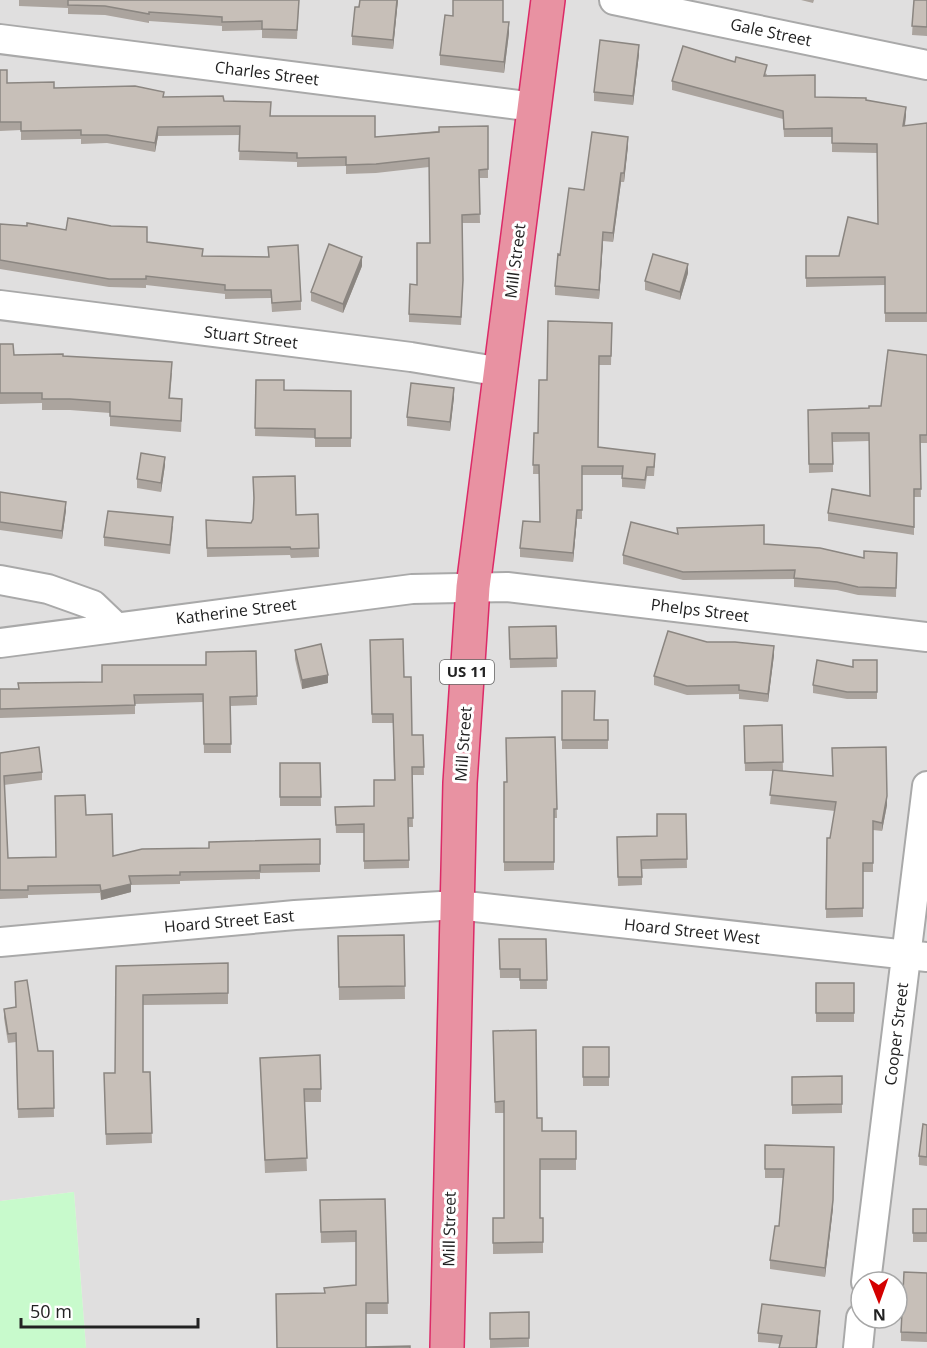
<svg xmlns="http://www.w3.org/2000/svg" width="927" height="1348" viewBox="0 0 927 1348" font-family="'Open Sans',sans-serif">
	<rect width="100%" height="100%" fill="#f2efe9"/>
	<path fill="#e0dfdf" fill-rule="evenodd" d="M 0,0 L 927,0 L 927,1348 L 86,1348 L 74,1192 L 0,1201 ZM 861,1282 L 897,1282 L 897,1318 L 861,1318 Z"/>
	<path fill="#c8facc" d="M 74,1192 L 86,1348 L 0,1348 L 0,1201 Z"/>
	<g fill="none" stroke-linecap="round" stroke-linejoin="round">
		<defs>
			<path id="minor" d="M 614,0 L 927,65
				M 0,39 L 534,107
				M 0,305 L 411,357 L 502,372
				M 0,580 L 48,589 L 93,605 L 116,627
				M 0,643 L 412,589 L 507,587 L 927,637
				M 0,942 L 295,915 L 457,905 L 927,957
				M 866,1282 L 927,786
				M 858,1348 L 861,1318"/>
			<path id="highway" d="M 447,1348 L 460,783 L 473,587 L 548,0"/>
		</defs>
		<use href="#minor" stroke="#a9a9a9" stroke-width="32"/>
		<use href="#highway" stroke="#dc2a67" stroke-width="36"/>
		<use href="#minor" stroke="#fff" stroke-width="28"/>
		<use href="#highway" stroke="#e892a2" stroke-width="33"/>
	</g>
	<path fill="#aba49e" d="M 19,0 L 299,0 L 297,39 L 262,38 L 262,30 L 222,31 L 222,26 L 149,21 L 149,23 L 105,15 L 68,14 L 68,8 L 19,6 Z
		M 360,0 L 398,0 L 393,49 L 352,45 L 352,36 Z
		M 801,0 L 814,0 L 813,3 Z
		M 914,0 L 927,0 L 927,36 L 912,35 Z
		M 503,22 L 509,33 L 504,73 L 440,65 L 440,55 Z
		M 639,54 L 633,105 L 594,101 L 594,92 Z
		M 735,62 L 767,74 L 766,76 L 815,97 L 866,100 L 906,116 L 905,126 L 927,123 L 927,322 L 885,322 L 885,285 L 806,287 L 806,256 L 839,256 L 878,224 L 877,153 L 832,152 L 832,137 L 784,137 L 783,119 L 672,90 L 672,81 Z
		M 0,70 L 7,83 L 54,88 L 164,97 L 224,101 L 271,116 L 375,137 L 488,126 L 488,178 L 479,178 L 480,223 L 462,223 L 463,289 L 461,325 L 409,322 L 409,314 L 430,243 L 429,167 L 376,173 L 346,174 L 346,166 L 297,167 L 297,162 L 239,160 L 240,135 L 158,136 L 155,152 L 107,143 L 81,144 L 81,139 L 21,140 L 21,130 L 0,131 Z
		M 628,146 L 624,182 L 621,182 L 613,242 L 603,241 L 599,299 L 555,295 L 555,286 L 560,255 L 584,190 Z
		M 0,224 L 66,230 L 147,242 L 203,256 L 268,257 L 268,247 L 301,301 L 301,310 L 272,312 L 271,298 L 225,299 L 225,294 L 146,285 L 146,288 L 109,287 L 0,269 Z
		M 362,266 L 343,313 L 311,301 L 311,292 Z
		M 688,273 L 680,300 L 645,290 L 645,281 Z
		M 612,323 L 611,365 L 599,365 L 598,447 L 655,463 L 654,476 L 647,476 L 645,489 L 622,487 L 622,475 L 582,475 L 582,519 L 577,519 L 573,562 L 520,557 L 520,548 L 540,522 L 539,474 L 533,474 L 534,433 L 538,433 Z
		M 0,344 L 14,355 L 63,356 L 172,373 L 170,398 L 182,409 L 181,432 L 110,426 L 110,413 L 70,410 L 42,410 L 42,403 L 0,404 Z
		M 927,355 L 927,443 L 920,443 L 921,497 L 914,497 L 914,535 L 828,521 L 828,513 L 870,496 L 869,441 L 833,442 L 833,472 L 809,473 L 808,410 L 869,408 L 881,406 Z
		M 256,380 L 284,390 L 351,391 L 351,447 L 315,447 L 315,438 L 255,436 Z
		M 454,397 L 450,431 L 407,426 L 407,417 Z
		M 165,465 L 161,492 L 137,488 L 137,479 Z
		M 253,477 L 296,515 L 318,514 L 319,557 L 291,558 L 290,555 L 207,557 L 206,520 L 251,523 L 253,519 L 254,504 Z
		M 0,492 L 66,510 L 62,539 L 0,530 Z
		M 173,526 L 170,554 L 104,546 L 104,537 Z
		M 678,534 L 764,544 L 864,558 L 897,553 L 896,597 L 858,595 L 837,590 L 794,587 L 794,579 L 683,580 L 623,564 L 623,555 Z
		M 556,626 L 557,667 L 510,668 L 509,627 Z
		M 370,640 L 404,677 L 412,735 L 423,735 L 424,775 L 412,775 L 413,827 L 409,827 L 409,868 L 364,869 L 364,833 L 336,833 L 335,807 L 374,806 L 394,780 L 393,723 L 372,723 Z
		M 707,642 L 774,655 L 768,702 L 739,699 L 739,694 L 687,695 L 654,685 L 654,676 Z
		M 295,650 L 328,683 L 302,689 L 295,659 Z
		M 256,651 L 257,705 L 230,706 L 231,753 L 204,753 L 203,702 L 135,704 L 135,714 L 0,718 L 0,689 L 19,689 L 102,682 L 206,665 Z
		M 877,660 L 877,699 L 847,699 L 813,693 L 813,685 L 853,667 Z
		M 562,691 L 594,720 L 608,720 L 608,749 L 562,749 Z
		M 782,725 L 783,771 L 887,805 L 882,831 L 873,830 L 873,872 L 863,872 L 863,917 L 826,918 L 827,838 L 830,838 L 835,811 L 770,804 L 773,771 L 745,771 L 744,726 Z
		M 555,737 L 557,818 L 554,818 L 554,870 L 504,871 L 504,782 L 507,782 Z
		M 0,753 L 42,772 L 42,780 L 4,785 L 8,858 L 56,857 L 86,815 L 113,856 L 320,839 L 320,872 L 260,873 L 260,879 L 180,881 L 180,884 L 131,885 L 131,892 L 101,900 L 100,893 L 28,895 L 28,898 L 0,899 Z
		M 280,763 L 320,763 L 321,806 L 280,806 Z
		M 686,814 L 687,868 L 642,869 L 642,885 L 618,886 L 617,837 L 657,836 Z
		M 404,935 L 405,999 L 339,1000 L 338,936 Z
		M 499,939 L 546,939 L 547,989 L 520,989 L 520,978 L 500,978 Z
		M 228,963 L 228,1004 L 143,1005 L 143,1072 L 150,1072 L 152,1143 L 106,1145 L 104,1073 L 115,1073 L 116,966 Z
		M 816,983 L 854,983 L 854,1022 L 816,1022 Z
		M 4,1009 L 38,1051 L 53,1051 L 54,1117 L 18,1118 L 16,1042 L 8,1043 L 4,1018 Z
		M 493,1031 L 537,1118 L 542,1131 L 576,1131 L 576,1170 L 540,1170 L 540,1218 L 543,1218 L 543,1253 L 493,1254 L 493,1218 L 504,1218 L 504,1113 L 495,1113 Z
		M 583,1047 L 609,1047 L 609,1086 L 583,1086 Z
		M 260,1058 L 321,1089 L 321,1102 L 304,1102 L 307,1171 L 265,1173 Z
		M 842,1076 L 842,1113 L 792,1114 L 792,1077 Z
		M 927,1125 L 927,1166 L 919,1165 L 919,1156 Z
		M 765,1145 L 833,1208 L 825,1277 L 770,1269 L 770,1260 L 779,1226 L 783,1178 L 765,1178 Z
		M 385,1199 L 388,1314 L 366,1314 L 277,1348 L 324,1293 L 356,1285 L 356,1242 L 321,1243 L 320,1200 Z
		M 913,1209 L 927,1209 L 927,1242 L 913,1242 Z
		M 927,1273 L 927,1342 L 901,1341 L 901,1332 Z
		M 529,1312 L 529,1347 L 490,1348 L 490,1313 Z
		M 820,1320 L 817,1348 L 779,1348 L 780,1344 L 758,1342 L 758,1333 Z"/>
	<path fill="#8b8681" d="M 397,0 L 398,0 L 393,49 L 393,40 Z
		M 509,22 L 509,33 L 504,73 L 504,62 Z
		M 639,45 L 639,54 L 633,105 L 633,96 Z
		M 906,107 L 906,116 L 903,135 L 903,126 Z
		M 158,127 L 158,136 L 155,152 L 155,143 Z
		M 628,137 L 628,146 L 624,182 L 624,173 Z
		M 621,173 L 621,182 L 613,242 L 613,233 Z
		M 603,232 L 603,241 L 599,299 L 599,290 Z
		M 362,257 L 362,266 L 343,313 L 343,304 Z
		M 688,264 L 688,273 L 680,300 L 680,292 Z
		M 454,388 L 454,397 L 450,431 L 450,422 Z
		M 165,457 L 165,465 L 161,492 L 161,483 Z
		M 66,502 L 66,510 L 62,539 L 62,531 Z
		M 577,510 L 577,519 L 573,562 L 573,553 Z
		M 774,646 L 774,655 L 768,702 L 768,694 Z
		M 328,675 L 328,683 L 302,689 L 302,680 Z
		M 887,796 L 887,805 L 882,831 L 882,823 Z
		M 131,884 L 131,892 L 101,900 L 101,891 Z
		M 834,1147 L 833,1208 L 825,1277 L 825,1268 Z
		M 820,1311 L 817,1348 L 816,1348 Z"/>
	<path fill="#c7bfb8" stroke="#8b8681" stroke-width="1.5" d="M 68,0 L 299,0 L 297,30 L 262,29 L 262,21 L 222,22 L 222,17 L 149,12 L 149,14 L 105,6 L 68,5 Z
		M 360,0 L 397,0 L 393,40 L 352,36 L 355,7 L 359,7 Z
		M 453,0 L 503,0 L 503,22 L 509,22 L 504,62 L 440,55 L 445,15 L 453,16 Z
		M 914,0 L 927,0 L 927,27 L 912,26 Z
		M 600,40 L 639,45 L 633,96 L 594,92 Z
		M 683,46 L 735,62 L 736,57 L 767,65 L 764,76 L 815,75 L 815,97 L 866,98 L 866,100 L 906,107 L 903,126 L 927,123 L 927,313 L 885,313 L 885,277 L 806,278 L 806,256 L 839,256 L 848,217 L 878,224 L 877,144 L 832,143 L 832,128 L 784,129 L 783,111 L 672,81 Z
		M 0,70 L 7,70 L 7,83 L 54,82 L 54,88 L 135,86 L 164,92 L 163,97 L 223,96 L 224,101 L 271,102 L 270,116 L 375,116 L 375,137 L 439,132 L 439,127 L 488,126 L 488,169 L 479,170 L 480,214 L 462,215 L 463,280 L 461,317 L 409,314 L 410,284 L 417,285 L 417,243 L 430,243 L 429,158 L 376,164 L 346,165 L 346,157 L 297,158 L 297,153 L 239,151 L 240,126 L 158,127 L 155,143 L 107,135 L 81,135 L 81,130 L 21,131 L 21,122 L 0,122 Z
		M 592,132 L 628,137 L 624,173 L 621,173 L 613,233 L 603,232 L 599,290 L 555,286 L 558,254 L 560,255 L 569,188 L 584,190 Z
		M 68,218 L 111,226 L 147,227 L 147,242 L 203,249 L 202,256 L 269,257 L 268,247 L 298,245 L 301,301 L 272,303 L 271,290 L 225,290 L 225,285 L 146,276 L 146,279 L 109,279 L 0,260 L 0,224 L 27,226 L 27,223 L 66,230 Z
		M 329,244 L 362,257 L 343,304 L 311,292 Z
		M 653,254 L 688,264 L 680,292 L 645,281 Z
		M 548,321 L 612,323 L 611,356 L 599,356 L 598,447 L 655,454 L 654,467 L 647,467 L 645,480 L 622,478 L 623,466 L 582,466 L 582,510 L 577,510 L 573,553 L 520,548 L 523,521 L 540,522 L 539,465 L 533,465 L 534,433 L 538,433 L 539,380 L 547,380 Z
		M 0,344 L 13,344 L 14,355 L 63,354 L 63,356 L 172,362 L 169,398 L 182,399 L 181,421 L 110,416 L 110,402 L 70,399 L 42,399 L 42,393 L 0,393 Z
		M 888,350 L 927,355 L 927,435 L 920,435 L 921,489 L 914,489 L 914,527 L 828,513 L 832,489 L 870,496 L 869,433 L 832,433 L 833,464 L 809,464 L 808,410 L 869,408 L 869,406 L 881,406 Z
		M 256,380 L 284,380 L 284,390 L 351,391 L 351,438 L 315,438 L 315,429 L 255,428 Z
		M 411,383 L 454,388 L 450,422 L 407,417 Z
		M 141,453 L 165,457 L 161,483 L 137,479 Z
		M 295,476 L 296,515 L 318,514 L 319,548 L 291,549 L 290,547 L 207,548 L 206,520 L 251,523 L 253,519 L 254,498 L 253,477 Z
		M 0,492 L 66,502 L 62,531 L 0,522 Z
		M 108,511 L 173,517 L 170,545 L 104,537 Z
		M 631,522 L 678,534 L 677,528 L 764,525 L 764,544 L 820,548 L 864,558 L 864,551 L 897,553 L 896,588 L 858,587 L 837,582 L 794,578 L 795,570 L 683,572 L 623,555 Z
		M 556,626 L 557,658 L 510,659 L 509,627 Z
		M 668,631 L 707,642 L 735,642 L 774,646 L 768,694 L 739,690 L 739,685 L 687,686 L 654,676 Z
		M 403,639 L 404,677 L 411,677 L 412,735 L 423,735 L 424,767 L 412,767 L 413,818 L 408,818 L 409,860 L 364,861 L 364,824 L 336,825 L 335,807 L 374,806 L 374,780 L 395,780 L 393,714 L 372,714 L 370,640 Z
		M 321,644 L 328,675 L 302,680 L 295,650 Z
		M 256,651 L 257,696 L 230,697 L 231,744 L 204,744 L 203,694 L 134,695 L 135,705 L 0,709 L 0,689 L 19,689 L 18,683 L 102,682 L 102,665 L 206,665 L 206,652 Z
		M 817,660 L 853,667 L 853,660 L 877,660 L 877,692 L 847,692 L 813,685 Z
		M 562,691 L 595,691 L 594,720 L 608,720 L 608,740 L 562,740 Z
		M 782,725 L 783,762 L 745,763 L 744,726 Z
		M 555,737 L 557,809 L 554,809 L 554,862 L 504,862 L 504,782 L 507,782 L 506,738 Z
		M 39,747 L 42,772 L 4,776 L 8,858 L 56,857 L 55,796 L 85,795 L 86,815 L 112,814 L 113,856 L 142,849 L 209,848 L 209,842 L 320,839 L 320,864 L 260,865 L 260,871 L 180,872 L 180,875 L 129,876 L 131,884 L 101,891 L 100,885 L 28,886 L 28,890 L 0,890 L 0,753 Z
		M 886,747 L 887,796 L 882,823 L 873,821 L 873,863 L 863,863 L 863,908 L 826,909 L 827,838 L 830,838 L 836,802 L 770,795 L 773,770 L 833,776 L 832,748 Z
		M 280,763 L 320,763 L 321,797 L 280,797 Z
		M 657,814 L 686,814 L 687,859 L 641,860 L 642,877 L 618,877 L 617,837 L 657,836 Z
		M 404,935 L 405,986 L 339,987 L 338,936 Z
		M 499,939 L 546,939 L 547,980 L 520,980 L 520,969 L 500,969 Z
		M 228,963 L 228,993 L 143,995 L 143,1072 L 150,1072 L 152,1133 L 106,1134 L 104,1073 L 115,1073 L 116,966 Z
		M 27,980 L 38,1051 L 53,1051 L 54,1108 L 18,1109 L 16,1033 L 8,1034 L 4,1009 L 16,1007 L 15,982 Z
		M 816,983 L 854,983 L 854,1013 L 816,1013 Z
		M 536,1030 L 537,1118 L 542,1118 L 542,1131 L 576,1131 L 576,1159 L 540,1159 L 540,1218 L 543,1218 L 543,1242 L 493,1243 L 493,1218 L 504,1218 L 504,1101 L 495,1102 L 493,1031 Z
		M 583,1047 L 609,1047 L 609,1077 L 583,1077 Z
		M 320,1055 L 321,1089 L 304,1089 L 307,1158 L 265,1160 L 260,1058 Z
		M 842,1076 L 842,1104 L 792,1105 L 792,1077 Z
		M 923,1124 L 927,1125 L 927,1157 L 919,1156 Z
		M 765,1145 L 834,1147 L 833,1200 L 825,1268 L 770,1260 L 775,1226 L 779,1226 L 784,1169 L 765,1169 Z
		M 385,1199 L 388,1303 L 366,1303 L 366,1347 L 410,1346 L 410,1348 L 277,1348 L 276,1294 L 325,1293 L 324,1288 L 356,1285 L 356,1231 L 321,1232 L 320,1200 Z
		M 913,1209 L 927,1209 L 927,1233 L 913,1233 Z
		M 904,1272 L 927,1273 L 927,1333 L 901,1332 Z
		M 762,1304 L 820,1311 L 816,1348 L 779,1348 L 782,1336 L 758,1333 Z
		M 529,1312 L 529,1338 L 490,1339 L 490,1313 Z"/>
	<g text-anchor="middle" stroke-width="6" stroke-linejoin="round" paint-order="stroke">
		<rect fill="#fff" stroke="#646464" stroke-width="1.5" x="440" y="660" width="54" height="24" rx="4.5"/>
		<g font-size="15" font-weight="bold" fill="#222">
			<text x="467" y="677">US 11</text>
		</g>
		<g font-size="16" fill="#222" stroke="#fff">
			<text transform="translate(771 32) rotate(12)" y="6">Gale Street</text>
			<text transform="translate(267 73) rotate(7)" y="6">Charles Street</text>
			<text transform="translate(515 261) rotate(-83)" y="6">Mill Street</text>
			<text transform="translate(251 337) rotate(7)" y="6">Stuart Street</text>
			<text transform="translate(700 610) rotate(7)" y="6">Phelps Street</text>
			<text transform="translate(236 611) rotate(-7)" y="6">Katherine Street</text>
			<text transform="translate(463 744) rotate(-86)" y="6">Mill Street</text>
			<text transform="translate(229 921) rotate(-5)" y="6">Hoard Street East</text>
			<text transform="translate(692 931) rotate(6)" y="6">Hoard Street West</text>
			<text transform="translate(896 1034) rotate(-83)" y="6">Cooper Street</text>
			<text transform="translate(449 1229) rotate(-89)" y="6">Mill Street</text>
		</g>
	</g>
	<g transform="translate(879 1300) rotate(179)"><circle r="28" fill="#ffffff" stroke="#a7a7a7" stroke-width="1.5"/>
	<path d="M0-4.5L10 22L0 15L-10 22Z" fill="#d40000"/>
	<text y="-9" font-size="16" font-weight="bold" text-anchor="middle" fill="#222222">N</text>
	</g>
	<path d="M21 1318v9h177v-9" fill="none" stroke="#222222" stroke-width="3"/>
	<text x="30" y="1318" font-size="18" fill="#222222" stroke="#ffffff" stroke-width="4.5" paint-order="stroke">50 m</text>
</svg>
